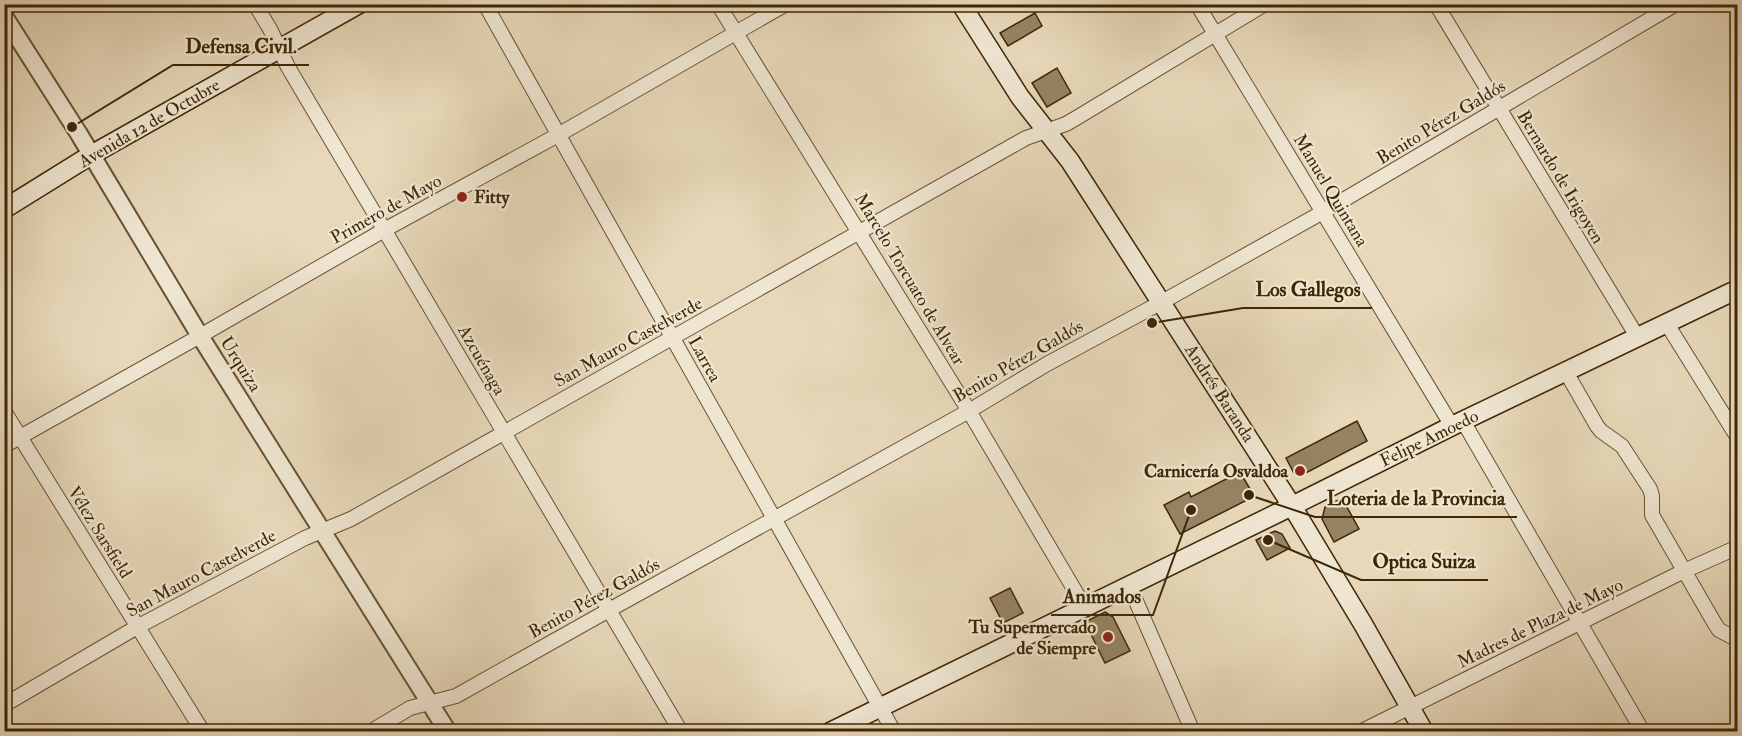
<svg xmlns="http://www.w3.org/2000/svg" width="1742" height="736" viewBox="0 0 1742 736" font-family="'IM FELL Double Pica',serif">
	<rect width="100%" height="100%" fill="#e7d8b9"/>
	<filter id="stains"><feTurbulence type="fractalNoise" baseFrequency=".00333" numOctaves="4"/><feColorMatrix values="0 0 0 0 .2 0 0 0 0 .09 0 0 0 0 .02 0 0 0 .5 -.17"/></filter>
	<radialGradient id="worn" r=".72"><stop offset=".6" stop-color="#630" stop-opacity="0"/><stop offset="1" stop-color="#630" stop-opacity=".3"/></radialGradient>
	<path fill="#968363" stroke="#3e2705" stroke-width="1.5" d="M 1035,13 L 1042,26 L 1008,46 L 1000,33 Z
		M 1057,68 L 1071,93 L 1047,107 L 1032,83 Z
		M 1357,421 L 1367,441 L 1302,475 L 1294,473 L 1286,458 Z
		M 1240,472 L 1253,494 L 1251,498 L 1180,534 L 1164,505 L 1189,492 L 1191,497 Z
		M 1342,498 L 1359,529 L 1334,542 L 1322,519 L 1325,507 Z
		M 1275,531 L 1282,534 L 1290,548 L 1267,560 L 1256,540 Z
		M 1010,588 L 1023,613 L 1003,623 L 990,598 Z
		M 1105,612 L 1113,617 L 1130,651 L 1105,663 L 1085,622 Z"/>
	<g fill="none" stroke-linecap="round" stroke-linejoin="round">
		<defs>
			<path id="minor" d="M 255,4 L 270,29 L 288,67 L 681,732
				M 485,4 L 894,732
				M 718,4 L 969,411 L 1084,606
				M 1197,4 L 1452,426
				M 1436,4 L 1638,338
				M 1667,324 L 1738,438
				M 1566,372 L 1597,426 L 1601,431 L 1622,446 L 1650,489 L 1652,496 L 1652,515 L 1715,624 L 1719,630 L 1738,640
				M 4,411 L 203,732
				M 1463,421 L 1643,732
				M 4,446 L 200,336 L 386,229 L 558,135 L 786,4
				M 1129,585 L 1193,732
				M 4,705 L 137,627 L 305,538 L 351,519 L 1026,138 L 1066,124 L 1078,117 L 1265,4
				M 370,732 L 410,708 L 456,696 L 609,610 L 969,411 L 1047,364 L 1162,302 L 1323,212 L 1676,4
				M 1360,732 L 1684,571 L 1738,547"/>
			<path id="tertiary" d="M 4,16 L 79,134 L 200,336 L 448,732"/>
			<path id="secondary" d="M 961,4 L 1020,97 L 1070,161 L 1292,506 L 1363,624 L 1424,732
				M 4,209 L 91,155 L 359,4
				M 830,732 L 1292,506 L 1452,426 L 1738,289"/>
		</defs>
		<use href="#minor" stroke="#685332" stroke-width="16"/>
		<use href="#tertiary" stroke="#685332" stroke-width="20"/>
		<use href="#secondary" stroke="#3e2705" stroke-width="21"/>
		<use href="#minor" stroke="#efe6d2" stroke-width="14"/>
		<use href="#tertiary" stroke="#efe6d2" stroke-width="16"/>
		<use href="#secondary" stroke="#efe6d2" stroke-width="18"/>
	</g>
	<g fill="#8f2418" stroke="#efe6d2" stroke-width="2">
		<circle cx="462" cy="197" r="6"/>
		<circle cx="1300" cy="471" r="6"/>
		<circle cx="1108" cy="637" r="6"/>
	</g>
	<g text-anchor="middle" stroke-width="4.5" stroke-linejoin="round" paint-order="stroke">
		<g font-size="18" fill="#3e2705" stroke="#efe6d2">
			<text transform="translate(1441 122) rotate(-31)" y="6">Benito Pérez Galdós</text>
			<text transform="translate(149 123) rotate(-30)" y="6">Avenida 12 de Octubre</text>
			<text transform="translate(1561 177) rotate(59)" y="6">Bernardo de Irigoyen</text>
			<text transform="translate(1331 190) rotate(59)" y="6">Manuel Quintana</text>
			<text transform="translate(386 209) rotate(-29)" y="6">Primero de Mayo</text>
			<text transform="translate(910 279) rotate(59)" y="6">Marcelo Torcuato de Alvear</text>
			<text transform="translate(628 342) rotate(-29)" y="6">San Mauro Castelverde</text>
			<text transform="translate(705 359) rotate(61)" y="6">Larrea</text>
			<text transform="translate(482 360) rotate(60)" y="6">Azcuénaga</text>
			<text transform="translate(1018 361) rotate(-30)" y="6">Benito Pérez Galdós</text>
			<text transform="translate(241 364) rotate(58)" y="6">Urquiza</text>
			<text transform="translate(1220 393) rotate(57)" y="6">Andrés Baranda</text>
			<text transform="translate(1429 438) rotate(-26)" y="6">Felipe Amoedo</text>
			<text transform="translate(100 532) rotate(58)" y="6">Vélez Sarsfield</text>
			<text transform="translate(201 573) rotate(-28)" y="6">San Mauro Castelverde</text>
			<text transform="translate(594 598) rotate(-29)" y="6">Benito Pérez Galdós</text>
			<text transform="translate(1540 623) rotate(-26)" y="6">Madres de Plaza de Mayo</text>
		</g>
		<g font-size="18" font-weight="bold" fill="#3e2705" stroke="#efe6d2" text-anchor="end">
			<text x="474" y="203" text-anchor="start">Fitty</text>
			<text x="1288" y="477">Carnicería Osvaldoa</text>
			<text x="1096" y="633">Tu Supermercado<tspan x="1096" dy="21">de Siempre</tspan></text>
		</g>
	</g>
	<path fill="none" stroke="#3e2705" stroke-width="2" d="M72 127L173 65H309M1152 323L1243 308H1372M1249 495L1315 517H1517M1268 540L1361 580H1488M1191 510L1153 615H1051"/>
	<g fill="#3e2705" stroke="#efe6d2" stroke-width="2">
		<circle cx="72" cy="127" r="6"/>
		<circle cx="1152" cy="323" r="6"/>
		<circle cx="1249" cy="495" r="6"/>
		<circle cx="1268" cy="540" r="6"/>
		<circle cx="1191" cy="510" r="6"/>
	</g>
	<g font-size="20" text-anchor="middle" font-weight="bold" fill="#3e2705" stroke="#efe6d2" stroke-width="4.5" stroke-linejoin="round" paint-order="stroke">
		<text x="241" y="53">Defensa Civil.</text>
		<text x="1308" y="296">Los Gallegos</text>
		<text x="1416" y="505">Loteria de la Provincia</text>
		<text x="1424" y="568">Optica Suiza</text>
		<text x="1102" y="603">Animados</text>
	</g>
	<rect width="1742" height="736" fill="none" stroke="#e7d8b9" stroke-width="24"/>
	<rect x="6" y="6" width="1730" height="724" fill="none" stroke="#3e2705" stroke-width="3"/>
	<rect x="12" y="12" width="1718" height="712" fill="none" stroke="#3e2705" stroke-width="1.5"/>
	<rect width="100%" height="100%" filter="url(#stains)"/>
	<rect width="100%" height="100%" fill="url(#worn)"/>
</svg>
